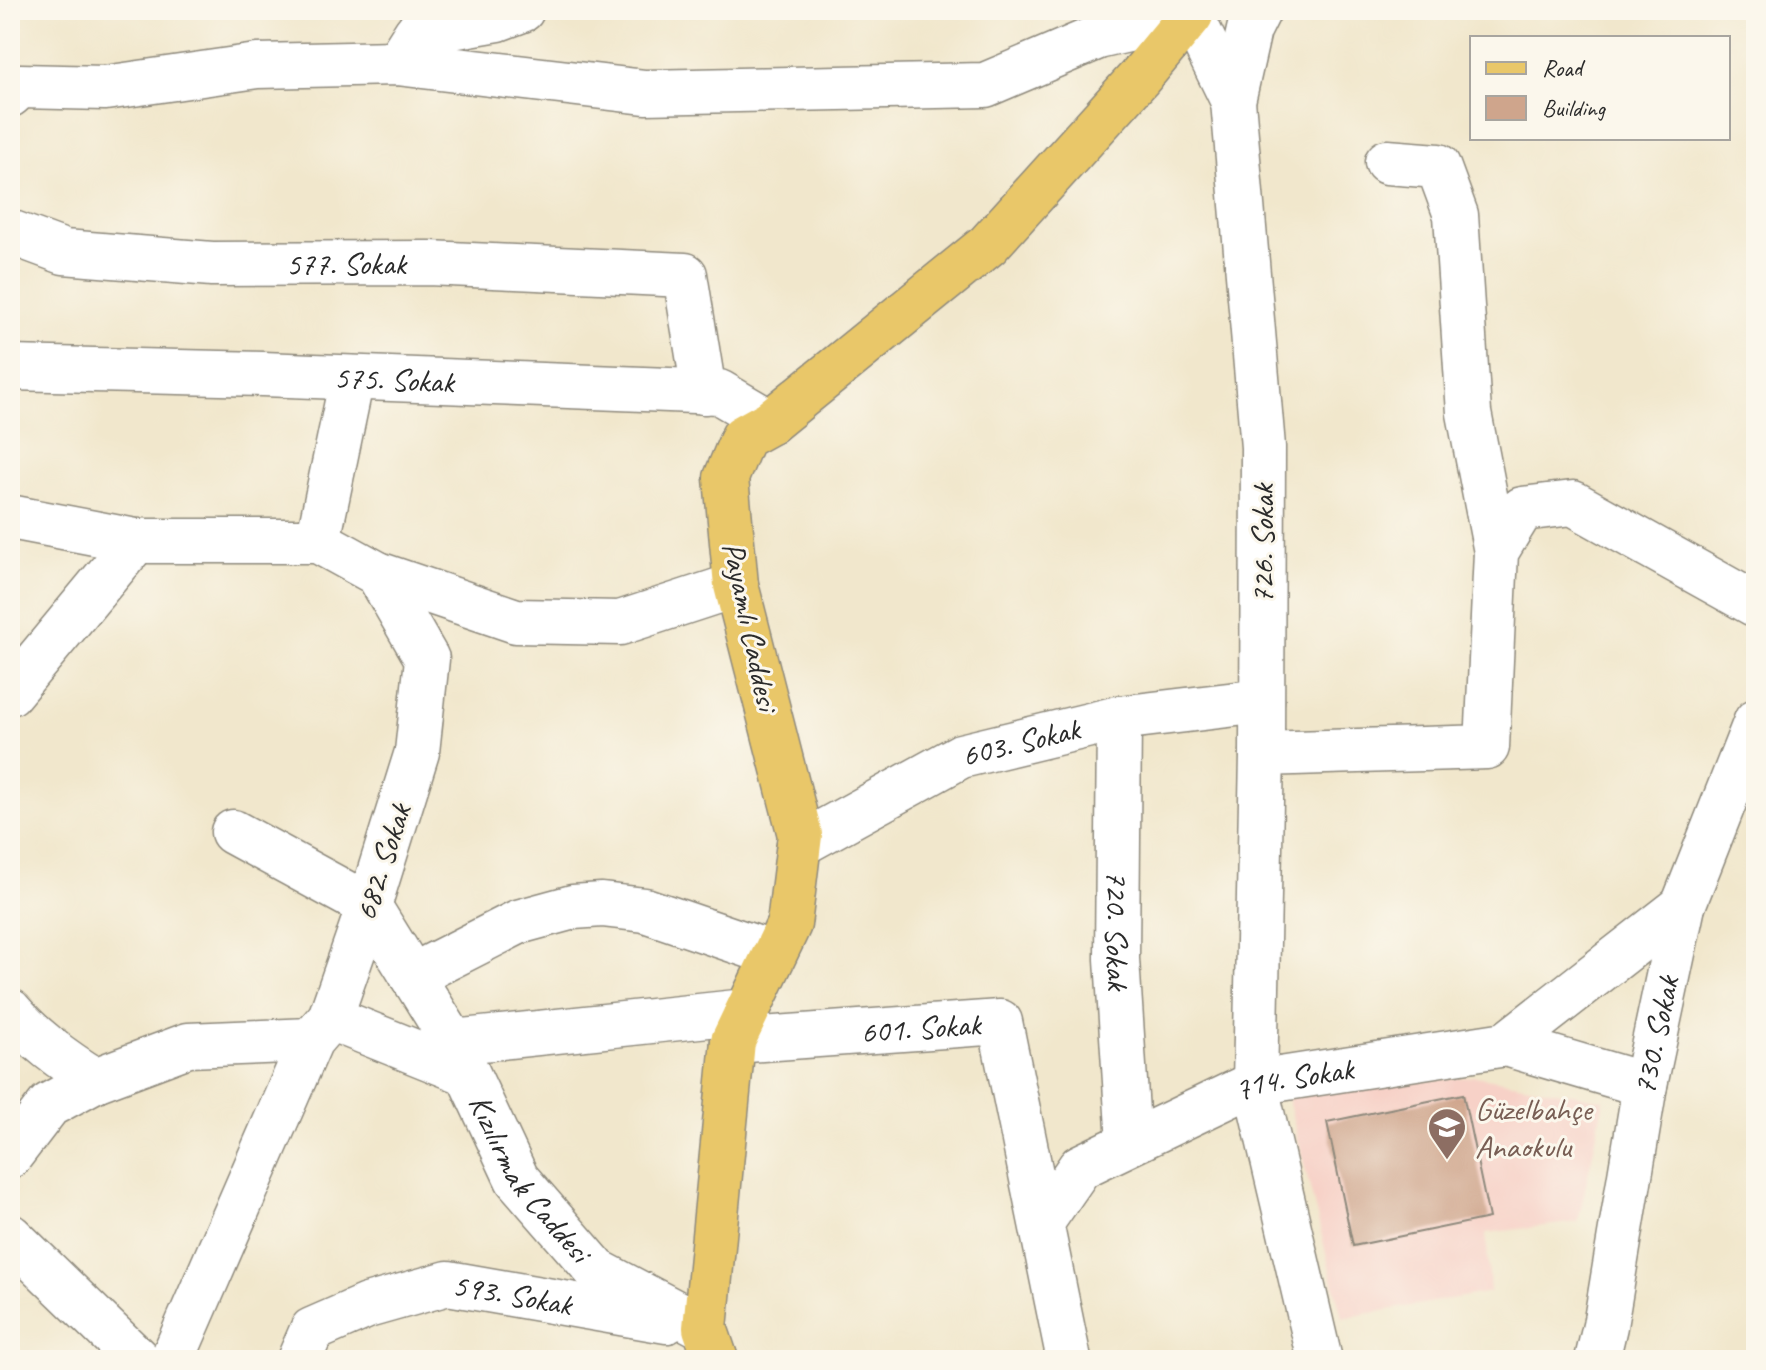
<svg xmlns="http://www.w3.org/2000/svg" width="1766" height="1370" viewBox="0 0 1766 1370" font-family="Caveat,sans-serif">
	<rect width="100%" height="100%" fill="#fbf7ec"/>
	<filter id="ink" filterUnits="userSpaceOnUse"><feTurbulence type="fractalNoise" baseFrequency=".0125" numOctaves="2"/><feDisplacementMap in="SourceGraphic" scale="16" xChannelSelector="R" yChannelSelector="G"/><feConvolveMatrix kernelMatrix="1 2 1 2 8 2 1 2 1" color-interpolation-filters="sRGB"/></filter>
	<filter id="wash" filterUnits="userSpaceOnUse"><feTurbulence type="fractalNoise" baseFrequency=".006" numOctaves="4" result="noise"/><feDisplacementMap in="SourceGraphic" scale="32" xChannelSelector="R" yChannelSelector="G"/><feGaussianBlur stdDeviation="1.8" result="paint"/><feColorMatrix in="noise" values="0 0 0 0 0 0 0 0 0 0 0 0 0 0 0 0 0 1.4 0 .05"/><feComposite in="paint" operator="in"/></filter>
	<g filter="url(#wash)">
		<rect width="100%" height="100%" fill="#f1e7cc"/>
		<path fill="#f7d1c7" d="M 1475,1076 L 1604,1100 L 1578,1222 L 1486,1233 L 1490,1292 L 1342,1318 L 1287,1095 Z"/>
		<g id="blocks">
			<path fill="#cfa58c" d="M 1463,1094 L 1489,1218 L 1353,1246 L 1327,1122 Z"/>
		</g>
	</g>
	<g filter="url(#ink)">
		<use href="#blocks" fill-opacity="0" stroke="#8e897c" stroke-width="2"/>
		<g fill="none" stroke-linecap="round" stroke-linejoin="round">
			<defs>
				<g id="minor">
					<path d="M 1191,10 L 1191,15 L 1233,101"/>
					<path d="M 1259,10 L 1249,30 L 1233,101 L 1263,447 L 1262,754 L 1255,1083 L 1320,1360"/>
					<path d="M 397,63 L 416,33 L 498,19 L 522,10"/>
					<path d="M 10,95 L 20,86 L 105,88 L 257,66 L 397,63 L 645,92 L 985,85 L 1098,37 L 1191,15"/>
					<path d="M 1387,162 L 1438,166 L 1456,215 L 1469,413 L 1496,552"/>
					<path id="s1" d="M 10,232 L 64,252 L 212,264 L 429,263 L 685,275 L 704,392"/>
					<path id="s2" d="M 10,368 L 263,374 L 719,392 L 770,422"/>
					<path d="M 10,517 L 136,541 L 318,541 L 378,574 L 427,659 L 417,752 L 369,906 L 330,1018 L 311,1040 L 172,1360"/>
					<path d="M 318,541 L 352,378"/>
					<path d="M 378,574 L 516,621 L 620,623 L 736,585"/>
					<path d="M 10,693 L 136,541"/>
					<path id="s3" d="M 1119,718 L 1117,959 L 1129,1143"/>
					<path d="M 1262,754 L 1487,747 L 1496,552 L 1522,509 L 1573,503 L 1756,605"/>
					<path id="s4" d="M 233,832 L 369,906 L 453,1042 L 517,1179 L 597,1271 L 705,1328"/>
					<path id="s5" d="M 799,845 L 961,756 L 1119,718 L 1262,701"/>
					<path d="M 412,976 L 518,922 L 573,907 L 602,905 L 645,910 L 774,954"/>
					<path d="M 10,1011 C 35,1040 63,1060 95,1080"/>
					<path d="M 330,1018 L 467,1073"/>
					<path id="s6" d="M 733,1041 L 1000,1022 L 1069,1360"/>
					<path d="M 453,1042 L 746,1011"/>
					<path d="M 1506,1044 L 1645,1085"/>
					<path d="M 10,1156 L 49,1105 L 95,1080 L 188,1045 L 311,1040"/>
					<path id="s7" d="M 1042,1222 L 1080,1167 L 1255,1083 L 1506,1044 L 1683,906"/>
					<path d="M 10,1236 L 138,1360"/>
					<path id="s8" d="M 299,1360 L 312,1330 L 367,1306 L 448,1283 L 667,1321"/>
					<path id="s9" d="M 1597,1360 L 1605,1326 L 1645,1085 L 1683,906 L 1756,721"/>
				</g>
				<path id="major" d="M 716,1360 L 705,1328 L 733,1041 L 789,924 L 800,835 L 736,585 L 726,478 L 743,437 L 770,422 L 988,245 L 1139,78 L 1191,15"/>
			</defs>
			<use href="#minor" stroke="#8e897c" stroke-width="47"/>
			<use href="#major" stroke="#8e897c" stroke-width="47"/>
			<use href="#minor" stroke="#fff" stroke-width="44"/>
			<use href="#major" stroke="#e9c769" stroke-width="44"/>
		</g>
	</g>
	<defs>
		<symbol id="school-pin" viewBox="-11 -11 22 30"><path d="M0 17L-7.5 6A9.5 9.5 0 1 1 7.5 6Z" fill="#8d6e63" stroke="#fbf7ec"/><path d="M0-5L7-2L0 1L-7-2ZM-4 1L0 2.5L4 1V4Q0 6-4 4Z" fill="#fff"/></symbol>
	</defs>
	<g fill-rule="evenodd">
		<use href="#school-pin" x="1425" y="1105" width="44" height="60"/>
	</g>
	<g text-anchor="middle" stroke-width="6" stroke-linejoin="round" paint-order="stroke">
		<g font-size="32" fill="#2b2b2b" stroke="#fbf7ec">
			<text dy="11" stroke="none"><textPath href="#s1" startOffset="340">577. Sokak</textPath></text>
			<text dy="11" stroke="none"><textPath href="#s2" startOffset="384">575. Sokak</textPath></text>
			<text transform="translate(1262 544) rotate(-90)" y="11">726. Sokak</text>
			<text transform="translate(751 626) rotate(78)" y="11">Payamlı Caddesi</text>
			<text dy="11" stroke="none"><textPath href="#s5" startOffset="246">603. Sokak</textPath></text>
			<text transform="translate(382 862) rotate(-72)" y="11">682. Sokak</text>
			<text dy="11" stroke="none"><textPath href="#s3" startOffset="212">720. Sokak</textPath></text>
			<text dy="11" stroke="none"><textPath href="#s6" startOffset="188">601. Sokak</textPath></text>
			<text dy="11" stroke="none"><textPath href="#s9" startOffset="330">730. Sokak</textPath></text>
			<text dy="11" stroke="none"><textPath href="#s7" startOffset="300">714. Sokak</textPath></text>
			<text dy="11" stroke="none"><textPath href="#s4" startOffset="472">Kızılırmak Caddesi</textPath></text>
			<text dy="11" stroke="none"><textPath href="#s8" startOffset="242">593. Sokak</textPath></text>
		</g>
		<g font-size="32" fill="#785e54" stroke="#fbf7ec" text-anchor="start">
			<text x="1475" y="1120">Güzelbahçe<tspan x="1475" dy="37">Anaokulu</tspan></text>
		</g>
	</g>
	<rect width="1766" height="1370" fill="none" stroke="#fbf7ec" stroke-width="40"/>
	<rect x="1470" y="36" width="260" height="104" fill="#fbf7ec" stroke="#a8a59f" stroke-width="2"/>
	<rect x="1486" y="62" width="40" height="12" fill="#e9c769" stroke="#a8a59f" stroke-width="2"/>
	<text x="1542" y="76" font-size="24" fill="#2b2b2b">Road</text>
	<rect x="1486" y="96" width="40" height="24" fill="#cfa58c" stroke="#a8a59f" stroke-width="2"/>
	<text x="1542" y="116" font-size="24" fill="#2b2b2b">Building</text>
</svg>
